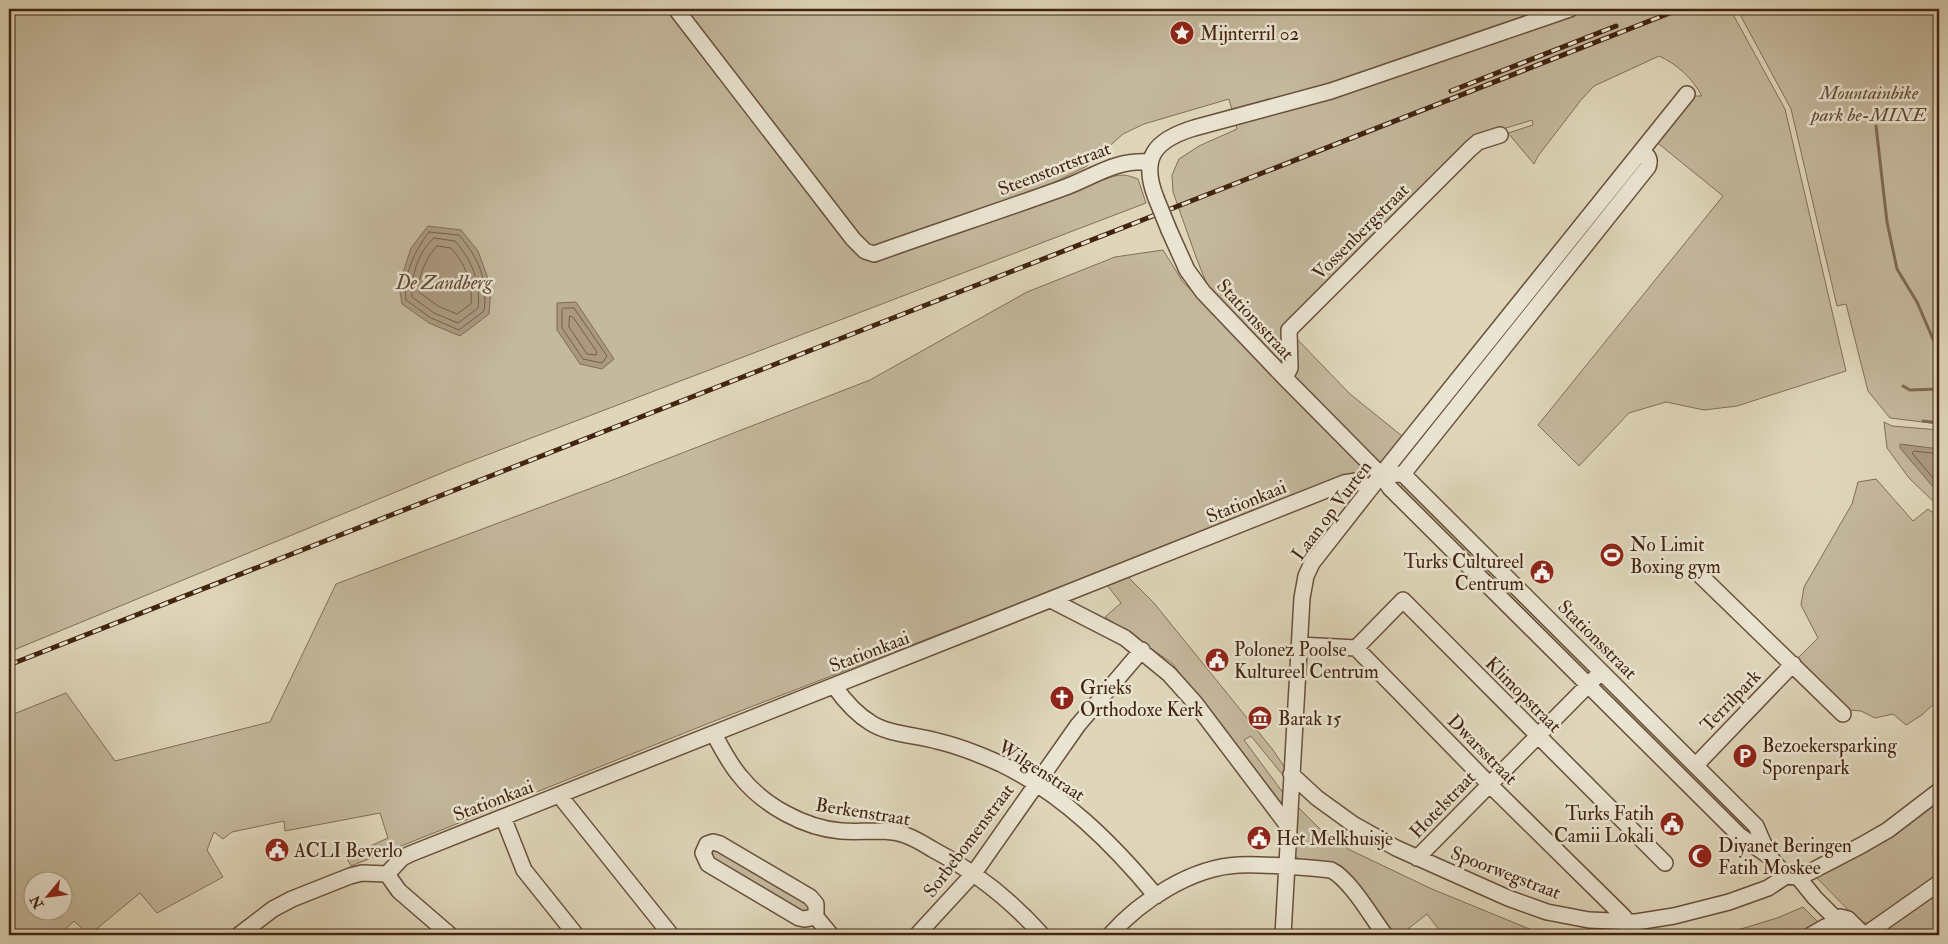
<svg xmlns="http://www.w3.org/2000/svg" width="1948" height="944" viewBox="0 0 1948 944" font-family="'IM FELL Double Pica',serif">
	<rect width="100%" height="100%" fill="#dfd6ba"/>
	<filter id="stains"><feTurbulence type="fractalNoise" baseFrequency=".004" numOctaves="4"/><feColorMatrix values="0 0 0 0 .2 0 0 0 0 .09 0 0 0 0 .02 0 0 0 .5 -.17"/></filter>
	<radialGradient id="worn" r=".72"><stop offset=".6" stop-color="#630" stop-opacity="0"/><stop offset="1" stop-color="#630" stop-opacity=".3"/></radialGradient>
	<path fill="#c4b89d" stroke="#836e56" fill-rule="evenodd" d="M 9,9 L 1730,9 L 1785,109 L 1846,371 L 1737,406 L 1704,410 L 1666,402 L 1629,413 L 1579,466 L 1538,425 L 1723,196 L 1654,140 L 1690,96 L 1702,96 C 1692,78 1677,64 1659,56 L 1594,86 L 1581,100 L 1538,156 L 1534,164 L 1508,133 L 1533,125 L 1532,120 L 1503,129 L 1472,141 L 1281,328 L 1283,367 L 1210,292 L 1196,257 L 1173,192 L 1172,175 L 1179,159 L 1199,146 L 1237,129 L 1229,99 L 1144,124 L 1123,134 L 1087,166 L 1049,185 C 1063,184 1078,184 1093,182 C 1114,179 1116,170 1138,179 L 1146,203 L 466,463 L 9,652 Z
		M 1737,9 L 1939,9 L 1939,424 L 1890,418 L 1868,391 L 1846,304 L 1837,306 L 1791,109 Z
		M 1163,250 L 1183,282 L 1368,469 L 1312,488 L 1049,592 L 717,720 L 351,866 L 346,857 L 388,838 L 380,813 L 285,831 L 284,821 L 232,832 L 223,839 L 214,832 L 207,850 L 223,877 L 157,913 L 140,893 L 89,935 L 74,921 L 59,935 L 9,935 L 9,716 L 66,693 L 115,761 L 270,722 L 336,584 L 610,481 L 870,380 L 1027,292 L 1115,257 ZM 32,882 L 62,882 L 62,912 L 32,912 Z
		M 1296,338 L 1350,394 L 1407,440 L 1381,465 L 1293,378 Z
		M 1884,422 L 1892,426 L 1939,430 L 1939,507 L 1909,478 L 1887,448 Z
		M 1876,479 L 1913,521 L 1928,509 L 1939,517 L 1939,699 L 1922,715 L 1906,725 L 1893,714 L 1875,718 L 1861,711 L 1848,710 L 1798,658 L 1818,638 L 1801,605 L 1804,587 L 1852,504 L 1858,482 Z
		M 1403,484 L 1590,671 L 1586,674 L 1400,487 Z
		M 1127,576 L 1154,603 L 1273,750 L 1285,768 L 1286,779 L 1251,736 L 1244,740 L 1284,794 L 1283,800 L 1279,803 L 1172,663 L 1105,617 L 1121,603 L 1107,585 Z
		M 1603,683 L 1746,825 L 1742,829 L 1599,688 Z
		M 1939,798 L 1939,878 L 1870,923 L 1861,923 L 1814,875 Z
		M 1295,804 L 1320,829 L 1350,850 L 1432,889 L 1544,935 L 1443,935 L 1427,914 L 1400,935 L 1396,935 L 1342,866 L 1299,859 L 1295,855 Z
		M 713,846 L 812,907 L 806,916 L 712,862 L 707,850 Z
		M 1939,892 L 1939,935 L 1880,935 L 1881,932 Z
		M 1803,907 L 1820,924 L 1803,935 L 1762,935 L 1758,929 L 1749,935 L 1721,935 L 1777,918 Z"/>
	<path fill="#aa9980" stroke="#806a53" d="M 428,226 L 461,230 L 478,251 L 491,287 L 489,314 L 460,336 L 429,323 L 402,304 L 399,285 L 411,248 Z
		M 576,302 L 614,359 L 602,369 L 580,364 L 557,330 L 557,303 Z
		M 1900,444 L 1939,449 L 1939,490 L 1935,489 L 1900,448 Z"/>
	<g fill="none" stroke-linecap="round" stroke-linejoin="round">
		<path stroke="#765e48" stroke-width="1" d="M 429,232 L 459,235 C 479,259 488,279 484,311 L 459,330 L 431,318 L 406,300 C 403,275 414,252 429,232 Z
			M 434,238 L 455,241 C 472,261 481,282 478,308 L 458,323 L 434,313 L 412,297 C 410,278 419,250 434,238 Z
			M 437,246 L 451,248 C 465,263 473,284 471,304 L 457,314 L 438,306 L 419,292 C 417,278 427,256 437,246 Z
			M 564,308 L 574,308 L 607,356 L 602,363 L 583,359 L 562,328 L 562,310 Z
			M 570,316 L 573,317 L 597,352 L 596,355 L 587,354 L 569,327 Z
			M 1939,454 L 1914,451 L 1912,453 L 1939,485"/>
		<path stroke="#806a53" stroke-width="3" d="M 1876,126 L 1887,222 L 1897,269 L 1917,302 L 1936,346 L 1939,347
			M 1903,386 L 1910,390 L 1939,389
			M 1923,421 L 1939,423"/>
		<defs>
			<path id="minor" d="M 676,9 L 853,239 L 865,251 L 874,254 C 938,231 1003,210 1066,187 C 1097,175 1115,160 1149,162
				M 1156,198 C 1140,157 1155,140 1194,128 L 1331,91 L 1570,9
				M 1169,230 L 1187,270 L 1203,292 L 1285,378 L 1381,475 L 1390,488 L 1740,836 L 1769,856 L 1786,876 L 1798,877 L 1810,872 L 1862,845 L 1888,830 L 1939,791
				M 1285,378 L 1290,368 L 1289,330 L 1470,149 L 1478,142 L 1500,135
				M 1403,474 L 1648,167 C 1651,159 1648,156 1642,151
				M 1381,475 L 1403,474 L 1756,826 L 1769,856
				M 1701,576 L 1843,714
				M 1051,600 L 1125,638 L 1169,674 L 1195,703 L 1288,826
				M 1299,645 L 1356,648 L 1489,784 L 1624,917
				M 1356,648 L 1403,600 L 1665,863
				M 834,686 C 844,700 856,714 871,723 C 890,735 917,735 937,741 C 959,746 981,755 1001,764 C 1063,794 1113,844 1156,896
				M 714,734 C 722,749 729,763 740,776 C 763,805 804,828 841,831 C 862,833 885,828 905,835 C 914,838 924,844 932,849 C 974,871 1011,900 1042,935
				M 1696,765 L 1793,664
				M 1291,774 L 1317,798 L 1353,824 L 1396,848 L 1508,898 L 1547,912 L 1589,920 L 1636,922 L 1674,916 L 1729,902 L 1768,888 L 1786,876
				M 559,795 L 671,935
				M 503,817 L 524,870 L 576,935
				M 713,842 L 720,844 L 810,897 L 816,904 L 816,917 L 804,919 L 799,918 L 708,864 L 703,853 L 707,844 Z
				M 1417,858 L 1595,678
				M 387,874 L 402,858 L 410,854 L 1344,483 L 1356,481 L 1371,488
				M 387,874 L 399,891 L 450,935
				M 1798,877 L 1815,898 L 1836,919 L 1836,928 L 1843,935
				M 816,917 L 831,935
				M 1836,919 L 1840,917 L 1848,919 L 1864,935
				M 239,935 L 273,909 L 292,899 L 350,876 L 362,873 L 387,874
				M 917,935 L 974,873 L 1078,725 L 1142,650
				M 1110,935 C 1140,901 1192,867 1239,865 C 1270,864 1301,867 1331,870 C 1350,879 1372,918 1385,935
				M 1283,935 L 1302,598 L 1306,576 L 1312,563 L 1381,475 L 1687,94
				M 1811,935 L 1825,927 L 1835,924
				M 1865,935 L 1939,883"/>
		</defs>
		<use href="#minor" stroke="#69503a" stroke-width="18"/>
		<use href="#minor" stroke="#eae4d2" stroke-width="15"/>
		<defs>
			<path id="rail" d="M 1451,91 L 1616,26
				M 9,665 L 1680,9"/>
		</defs>
		<use href="#rail" stroke="#422410" stroke-width="5"/>
		<use href="#rail" stroke="#eae4d2" stroke-width="3" stroke-dasharray="9" stroke-linecap="butt"/>
		<defs>
			<path id="minor-bridge" d="M 1156,198 L 1169,230"/>
		</defs>
		<use href="#minor-bridge" stroke="#69503a" stroke-width="18" stroke-linecap="butt"/>
		<use href="#minor-bridge" stroke="#eae4d2" stroke-width="15"/>
	</g>
	<defs>
		<symbol id="sight-disc" viewBox="-11 -11 22 22"><circle r="9.5" fill="#8f2418" stroke="#eae4d2"/><path d="M0-6L1.8-2.2L6-1.7L2.9 1.2L3.7 5.4L0 3.3L-3.7 5.4L-2.9 1.2L-6-1.7L-1.8-2.2Z" fill="#fff"/></symbol>
		<symbol id="stadium-disc" viewBox="-11 -11 22 22"><circle r="9.5" fill="#8f2418" stroke="#eae4d2"/><path d="M0-5a6.5 5 0 1 0 0 10a6.5 5 0 1 0 0-10ZM-3.5-1.8h7v3.6h-7Z" fill="#fff"/></symbol>
		<symbol id="civic-disc" viewBox="-11 -11 22 22"><circle r="9.5" fill="#8f2418" stroke="#eae4d2"/><path d="M-.6-6.5H3V-4.5H.6V-3L4-1V1h2V6H-6V1h2V-1L-.6-3ZM-1.2 2.5V6h2.4V2.5Z" fill="#fff"/></symbol>
		<symbol id="church-disc" viewBox="-11 -11 22 22"><circle r="9.5" fill="#8f2418" stroke="#eae4d2"/><path d="M-1.2-6h2.4v3.5h3.3v2.4h-3.3V6h-2.4V-.1h-3.3v-2.4h3.3Z" fill="#fff"/></symbol>
		<symbol id="museum-disc" viewBox="-11 -11 22 22"><circle r="9.5" fill="#8f2418" stroke="#eae4d2"/><path d="M0-6L6-3V-2H-6V-3ZM-5-1h2V3h-2ZM-1-1h2V3h-2ZM3-1h2V3H3ZM-6 4H6V6H-6Z" fill="#fff"/></symbol>
		<symbol id="parking-disc" viewBox="-11 -11 22 22"><circle r="9.5" fill="#8f2418" stroke="#eae4d2"/><path d="M-3.5-5.5H1a3.5 3.5 0 0 1 0 7H-1V5.5H-3.5ZM-1-3.4V-.6H.8a1.4 1.4 0 0 0 0-2.8Z" fill="#fff"/></symbol>
		<symbol id="mosque-disc" viewBox="-11 -11 22 22"><circle r="9.5" fill="#8f2418" stroke="#eae4d2"/><path d="M3.5-4.9A6 6 0 1 0 3.5 4.9A5 5 0 1 1 3.5-4.9Z" fill="#fff"/></symbol>
	</defs>
	<g fill-rule="evenodd">
		<use href="#sight-disc" x="1168" y="19" width="28" height="28"/>
		<use href="#stadium-disc" x="1598" y="541" width="28" height="28"/>
		<use href="#civic-disc" x="1528" y="558" width="28" height="28"/>
		<use href="#civic-disc" x="1203" y="646" width="28" height="28"/>
		<use href="#church-disc" x="1048" y="684" width="28" height="28"/>
		<use href="#museum-disc" x="1246" y="704" width="28" height="28"/>
		<use href="#parking-disc" x="1731" y="742" width="28" height="28"/>
		<use href="#civic-disc" x="1658" y="810" width="28" height="28"/>
		<use href="#civic-disc" x="1245" y="824" width="28" height="28"/>
		<use href="#civic-disc" x="263" y="836" width="28" height="28"/>
		<use href="#mosque-disc" x="1686" y="842" width="28" height="28"/>
	</g>
	<g text-anchor="middle" stroke-width="5" stroke-linejoin="round" paint-order="stroke">
		<g font-size="19" fill="#422410" stroke="#eae4d2" text-anchor="start">
			<text x="1200" y="40">Mijnterril 02</text>
			<text x="1630" y="551">No Limit<tspan x="1630" dy="22">Boxing gym</tspan></text>
			<text x="1524" y="568" text-anchor="end">Turks Cultureel<tspan x="1524" dy="22">Centrum</tspan></text>
			<text x="1234" y="656">Polonez Poolse<tspan x="1234" dy="22">Kultureel Centrum</tspan></text>
			<text x="1080" y="694">Grieks<tspan x="1080" dy="22">Orthodoxe Kerk</tspan></text>
			<text x="1278" y="725">Barak 15</text>
			<text x="1762" y="752">Bezoekersparking<tspan x="1762" dy="22">Sporenpark</tspan></text>
			<text x="1654" y="820" text-anchor="end">Turks Fatih<tspan x="1654" dy="22">Camii Lokali</tspan></text>
			<text x="1276" y="845">Het Melkhuisje</text>
			<text x="1718" y="852">Diyanet Beringen<tspan x="1718" dy="22">Fatih Moskee</tspan></text>
			<text x="294" y="857">ACLI Beverlo</text>
		</g>
		<g font-size="19" font-style="italic" fill="#624933" stroke="#eae4d2">
			<text x="1869" y="99">Mountainbike<tspan x="1869" dy="22">park be-MINE</tspan></text>
		</g>
		<g font-size="19" fill="#422410" stroke="#eae4d2">
			<text transform="translate(1054 168) rotate(-21)" y="7">Steenstortstraat</text>
			<text transform="translate(1360 231) rotate(-45)" y="7">Vossenbergstraat</text>
			<text transform="translate(1256 319) rotate(47)" y="7">Stationsstraat</text>
			<text transform="translate(1246 501) rotate(-22)" y="7">Stationkaai</text>
			<text transform="translate(1331 510) rotate(-53)" y="7">Laan op Vurten</text>
			<text transform="translate(1598 639) rotate(45)" y="7">Stationsstraat</text>
			<text transform="translate(869 651) rotate(-21)" y="7">Stationkaai</text>
			<text transform="translate(1524 694) rotate(45)" y="7">Klimopstraat</text>
			<text transform="translate(1730 700) rotate(-46)" y="7">Terrilpark</text>
			<text transform="translate(1483 749) rotate(45)" y="7">Dwarsstraat</text>
			<text transform="translate(1042 770) rotate(32)" y="7">Wilgenstraat</text>
			<text transform="translate(493 800) rotate(-21)" y="7">Stationkaai</text>
			<text transform="translate(1442 804) rotate(-46)" y="7">Hotelstraat</text>
			<text transform="translate(863 811) rotate(9)" y="7">Berkenstraat</text>
			<text transform="translate(968 840) rotate(-53)" y="7">Sorbebomenstraat</text>
			<text transform="translate(1506 872) rotate(21)" y="7">Spoorwegstraat</text>
		</g>
		<g font-size="20" font-style="italic" fill="#614732" stroke="#eae4d2">
			<text x="444" y="289">De Zandberg</text>
		</g>
	</g>
	<rect width="1948" height="944" fill="none" stroke="#dfd6ba" stroke-width="30"/>
	<rect x="10" y="10" width="1928" height="924" fill="none" stroke="#422410" stroke-width="2.5"/>
	<rect x="15" y="15" width="1918" height="914" fill="none" stroke="#422410"/>
	<g transform="translate(48 896) rotate(241)"><circle r="24" fill="#eae4d2" stroke="#a79784"/>
	<path d="M0-4L9 19L0 12L-9 19Z" fill="#8f2418"/>
	<text y="-8" font-size="14" font-weight="bold" text-anchor="middle" fill="#422410">N</text>
	</g>
	<rect width="100%" height="100%" filter="url(#stains)"/>
	<rect width="100%" height="100%" fill="url(#worn)"/>
</svg>
